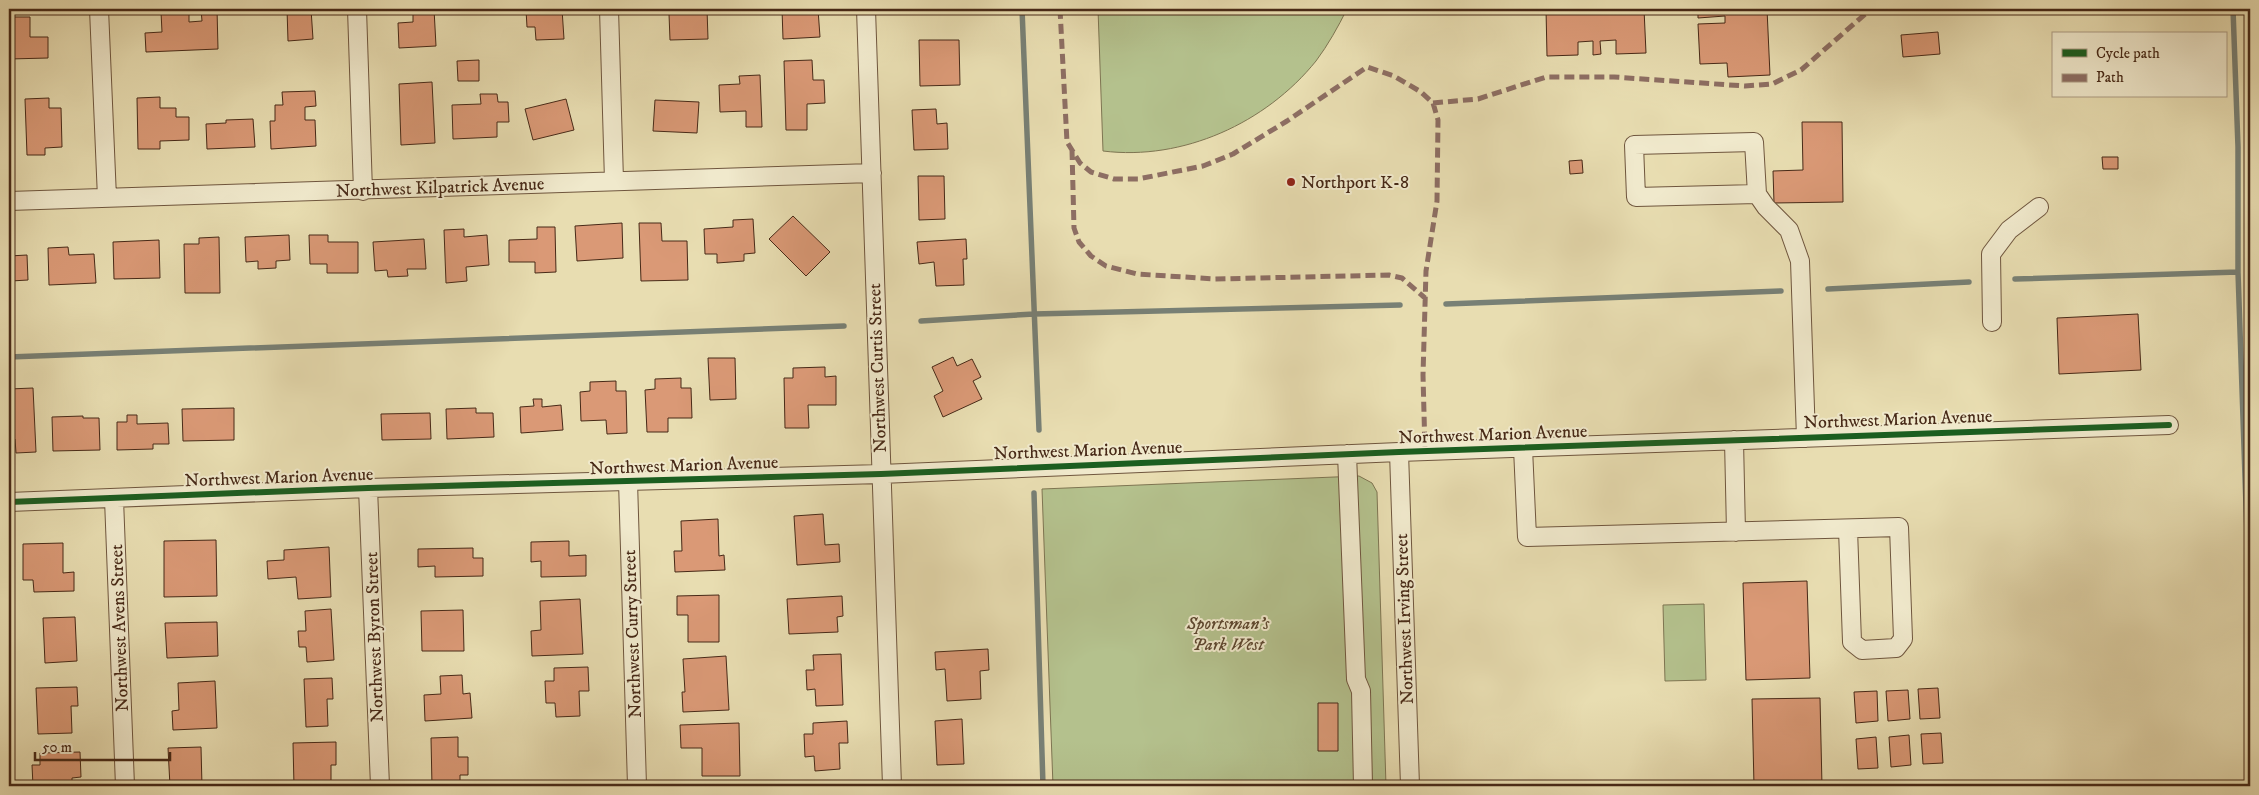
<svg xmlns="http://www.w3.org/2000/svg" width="2259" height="795" viewBox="0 0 2259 795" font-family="'IM FELL DW Pica',serif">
	<rect width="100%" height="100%" fill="#e8ddb1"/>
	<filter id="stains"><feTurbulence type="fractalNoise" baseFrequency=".004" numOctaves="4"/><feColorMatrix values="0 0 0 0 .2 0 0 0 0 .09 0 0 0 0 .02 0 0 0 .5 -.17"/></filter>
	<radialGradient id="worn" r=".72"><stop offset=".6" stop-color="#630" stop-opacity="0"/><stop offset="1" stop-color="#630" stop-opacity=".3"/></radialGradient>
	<path fill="#b4c18d" stroke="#7e7552" d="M 1098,9 L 1347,9 C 1338,27 1328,45 1316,61 C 1266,123 1183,161 1103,151 Z
		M 1359,476 L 1372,483 L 1377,492 L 1386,786 L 1053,786 L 1042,489 Z
		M 1704,604 L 1706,680 L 1665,681 L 1663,605 Z"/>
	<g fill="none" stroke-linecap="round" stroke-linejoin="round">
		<path stroke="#788075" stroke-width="5.5" d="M 1022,9 L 1039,430
			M 2233,9 L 2238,147 L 2238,272 L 2250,622
			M 2015,279 L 2238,272
			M 1828,289 L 1969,282
			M 1446,304 L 1781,291
			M 921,321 L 1034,314 L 1400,305
			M 9,357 L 844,326
			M 1034,493 L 1043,786"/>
	</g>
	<path fill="#da9976" stroke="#472917" d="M 201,9 L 217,9 L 218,49 L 146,52 L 145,33 L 162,32 L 161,12 L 189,11 L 189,22 L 202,21 Z
		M 287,9 L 311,9 L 313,39 L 288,41 Z
		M 413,9 L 434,9 L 436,46 L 399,48 L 398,23 L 413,22 Z
		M 534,9 L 562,9 L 564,39 L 536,40 L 535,27 L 527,27 L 526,10 Z
		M 658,9 L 707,9 L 708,39 L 670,40 L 669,14 L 658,14 Z
		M 782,9 L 818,9 L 820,37 L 783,39 Z
		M 1546,9 L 1644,9 L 1646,53 L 1616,54 L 1616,40 L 1600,41 L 1601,54 L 1593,55 L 1593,41 L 1578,42 L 1578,55 L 1547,56 Z
		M 1698,9 L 1767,9 L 1770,75 L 1728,77 L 1727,63 L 1700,64 L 1698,24 L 1725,23 L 1725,16 L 1698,18 Z
		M 9,17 L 30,17 L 30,37 L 48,37 L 48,58 L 9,59 Z
		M 1938,32 L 1940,54 L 1903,57 L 1901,35 Z
		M 919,40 L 959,40 L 960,85 L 920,86 Z
		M 479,60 L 479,81 L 458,81 L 457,61 Z
		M 812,60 L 813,80 L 824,80 L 825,103 L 807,104 L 807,130 L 786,130 L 784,61 Z
		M 760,75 L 762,127 L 746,127 L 746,111 L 720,112 L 719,85 L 740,84 L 739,76 Z
		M 432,82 L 435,143 L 401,145 L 399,84 Z
		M 315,91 L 316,106 L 305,107 L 305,120 L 315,120 L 316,146 L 271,149 L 270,121 L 275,121 L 275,105 L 283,105 L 282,92 Z
		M 480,94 L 497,94 L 498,102 L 508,102 L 509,122 L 497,122 L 497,137 L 453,139 L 452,105 L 481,104 Z
		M 160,97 L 160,108 L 176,108 L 176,117 L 189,117 L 189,140 L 160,141 L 160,149 L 138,149 L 137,98 Z
		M 49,98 L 49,108 L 61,108 L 62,147 L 45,148 L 45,155 L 27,155 L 25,99 Z
		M 566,99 L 574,130 L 533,140 L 525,109 Z
		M 655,100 L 699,102 L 697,133 L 653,131 Z
		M 936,109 L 937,124 L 947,123 L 948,149 L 914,150 L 912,110 Z
		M 253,119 L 255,147 L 207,149 L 206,124 L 226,123 L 226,120 Z
		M 1802,122 L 1842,122 L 1843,202 L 1774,203 L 1773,171 L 1803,170 Z
		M 2102,157 L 2118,157 L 2118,169 L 2103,169 Z
		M 1582,160 L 1583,173 L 1570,174 L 1569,161 Z
		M 918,176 L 944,176 L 945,219 L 919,220 Z
		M 793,216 L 830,252 L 806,276 L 769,239 Z
		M 753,219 L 755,253 L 744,254 L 744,261 L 717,263 L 717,254 L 705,254 L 704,229 L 733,227 L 733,220 Z
		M 622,223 L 623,258 L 577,261 L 575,226 Z
		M 639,223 L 661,223 L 662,241 L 687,241 L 688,280 L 641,281 Z
		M 537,227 L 555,227 L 556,272 L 535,273 L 535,262 L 509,262 L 509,240 L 537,239 Z
		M 464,229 L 464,237 L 487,235 L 489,265 L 466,267 L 467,281 L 446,283 L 444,230 Z
		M 289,235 L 290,260 L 276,261 L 276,268 L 258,269 L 258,261 L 246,262 L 245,237 Z
		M 309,235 L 328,235 L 328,242 L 358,242 L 358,273 L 327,273 L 327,264 L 310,264 Z
		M 219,237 L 220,293 L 185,293 L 184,244 L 199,244 L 199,238 Z
		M 424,239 L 426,269 L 407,269 L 408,276 L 388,277 L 387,270 L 375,271 L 373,242 Z
		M 966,239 L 967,259 L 963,259 L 964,285 L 936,286 L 934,262 L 919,264 L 917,242 Z
		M 159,240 L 160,278 L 114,279 L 113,242 Z
		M 68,247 L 69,255 L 94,254 L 96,283 L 49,285 L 48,248 Z
		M 27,255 L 28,280 L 11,281 L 12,290 L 9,290 L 9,256 Z
		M 2138,314 L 2141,370 L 2059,374 L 2057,318 Z
		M 953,357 L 957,366 L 972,359 L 981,377 L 973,381 L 982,399 L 943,417 L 934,396 L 943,391 L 932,367 Z
		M 708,358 L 735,358 L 736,399 L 710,400 Z
		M 825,367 L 825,377 L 836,376 L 836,405 L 808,405 L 809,428 L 785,428 L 784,378 L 793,378 L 793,368 Z
		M 681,378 L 681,388 L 691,388 L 692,418 L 668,418 L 668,432 L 647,432 L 645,390 L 655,389 L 655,379 Z
		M 616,381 L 616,391 L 626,391 L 627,433 L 607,434 L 606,420 L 581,421 L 580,392 L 590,391 L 590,382 Z
		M 33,388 L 36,452 L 16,453 L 15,439 L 9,439 L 9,389 Z
		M 533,399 L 542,399 L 542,407 L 561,405 L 563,430 L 521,433 L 520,407 L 534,406 Z
		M 234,408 L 234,440 L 183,441 L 182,409 Z
		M 476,408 L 476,413 L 493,413 L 494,437 L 447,439 L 446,409 Z
		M 430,413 L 431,439 L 382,440 L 381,414 Z
		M 127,415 L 137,415 L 137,424 L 168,423 L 169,444 L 153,444 L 153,449 L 117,450 L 117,422 L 127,422 Z
		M 83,416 L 83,418 L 99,418 L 100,450 L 53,451 L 52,417 Z
		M 823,514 L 825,545 L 839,544 L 840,562 L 797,565 L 794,516 Z
		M 718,519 L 719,556 L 724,555 L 725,570 L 675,572 L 674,551 L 682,551 L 681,521 Z
		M 216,540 L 217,596 L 164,597 L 164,541 Z
		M 569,541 L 569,556 L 586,555 L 586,576 L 541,577 L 541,561 L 531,562 L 531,542 Z
		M 63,543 L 63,573 L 74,572 L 74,591 L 34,592 L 33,580 L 23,580 L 23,544 Z
		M 329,547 L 331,597 L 298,599 L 296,577 L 268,579 L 267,561 L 284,560 L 284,550 Z
		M 473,548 L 473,558 L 483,558 L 483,576 L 435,577 L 435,566 L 418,567 L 418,549 Z
		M 1807,581 L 1810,678 L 1746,680 L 1743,583 Z
		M 719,595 L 719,642 L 688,642 L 688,615 L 677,615 L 677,596 Z
		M 842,596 L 843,616 L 837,617 L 838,632 L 789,634 L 787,599 Z
		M 580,599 L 583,654 L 532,656 L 531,631 L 541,630 L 540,601 Z
		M 331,609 L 334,660 L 307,662 L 306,647 L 299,647 L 298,631 L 306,631 L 305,611 Z
		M 463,610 L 464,651 L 422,651 L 421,611 Z
		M 75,617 L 77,661 L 45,663 L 43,618 Z
		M 217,622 L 218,656 L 167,658 L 165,623 Z
		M 988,649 L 989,670 L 980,671 L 981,699 L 947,701 L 945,669 L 936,670 L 935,652 Z
		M 841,654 L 843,705 L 816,706 L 815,689 L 807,690 L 806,670 L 814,670 L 813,655 Z
		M 726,656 L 729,710 L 683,712 L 682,692 L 685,692 L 683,659 Z
		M 588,667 L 589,691 L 579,691 L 580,716 L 556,717 L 555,703 L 546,703 L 545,681 L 554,681 L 554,668 Z
		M 462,675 L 463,694 L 470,693 L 472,718 L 425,721 L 424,695 L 441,694 L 440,676 Z
		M 332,678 L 333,699 L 327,699 L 328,726 L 306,727 L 304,679 Z
		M 215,681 L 217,728 L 173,730 L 172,711 L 179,710 L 178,683 Z
		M 77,687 L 78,706 L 71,706 L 72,733 L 38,734 L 36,688 Z
		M 1938,688 L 1940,718 L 1920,719 L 1918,689 Z
		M 1908,690 L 1910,719 L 1888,721 L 1886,691 Z
		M 1877,691 L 1878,721 L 1856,723 L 1854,692 Z
		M 1820,698 L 1822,786 L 1754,786 L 1752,699 Z
		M 1318,703 L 1338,703 L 1338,751 L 1318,751 Z
		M 962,719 L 964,764 L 937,765 L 935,721 Z
		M 847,721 L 848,743 L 839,743 L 840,769 L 815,771 L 814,756 L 805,757 L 804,734 L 813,734 L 813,723 Z
		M 739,723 L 740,776 L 702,776 L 702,748 L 681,748 L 680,725 Z
		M 1941,733 L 1943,763 L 1923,764 L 1921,734 Z
		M 1909,735 L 1911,765 L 1891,767 L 1889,737 Z
		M 458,737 L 458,757 L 468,757 L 468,775 L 460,775 L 460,786 L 432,786 L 431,738 Z
		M 1876,737 L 1878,768 L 1858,769 L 1856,739 Z
		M 336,742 L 336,765 L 331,765 L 331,786 L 294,786 L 293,743 Z
		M 201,747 L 202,786 L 170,786 L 168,748 Z
		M 80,752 L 81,777 L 72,778 L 72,786 L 33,786 L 32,765 L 40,765 L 40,753 Z
		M 841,783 L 841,786 L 791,786 Z"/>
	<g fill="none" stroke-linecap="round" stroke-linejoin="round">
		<defs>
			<path id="minor" d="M 99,9 L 107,198
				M 357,9 L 363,191
				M 609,9 L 614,181
				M 866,9 L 892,786
				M 1757,194 L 1636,197 L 1634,145 L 1754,142 L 1757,194 L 1766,207 L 1789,230 L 1800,261 L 1806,438
				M 9,201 L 872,173
				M 1992,322 L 1991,254 L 2009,230 L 2039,207
				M 1734,440 L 1736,532
				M 1523,448 L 1527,537 L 1899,527 L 1903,639 L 1896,648 L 1862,650 L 1852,642 L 1848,529
				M 1399,452 L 1410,786
				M 1347,454 L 1356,679 L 1361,691 L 1363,786
				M 628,481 L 637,786
				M 368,488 L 380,786
				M 114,499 L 125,786
				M 9,502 L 368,488 L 881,474 L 1399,452 L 2169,425"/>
		</defs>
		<use href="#minor" stroke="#6f563e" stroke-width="20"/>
		<use href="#minor" stroke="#f0e9cc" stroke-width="18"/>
		<path stroke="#8d6e63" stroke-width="5" stroke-dasharray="10 5" stroke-linecap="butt" d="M 1060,9 L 1067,142 L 1080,163 L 1091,172 L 1114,179 L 1138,179 L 1203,166 L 1233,154 L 1287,121 L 1367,67 L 1394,76 L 1421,92 L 1433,103 L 1438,120 L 1437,201 L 1426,271 L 1423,375 L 1425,451
			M 1433,103 L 1478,99 L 1546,77 L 1614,77 L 1745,86 L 1772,84 L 1801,70 L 1871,9
			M 1072,150 L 1074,228 L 1079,242 L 1091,256 L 1106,266 L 1137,274 L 1215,279 L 1389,275 L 1402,278 L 1425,298"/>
		<defs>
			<path id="cycleway" d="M 9,502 L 368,488 L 881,474 L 1399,452 L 2169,425"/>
		</defs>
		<use href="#cycleway" stroke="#f0e9cc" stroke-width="9"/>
		<use href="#cycleway" stroke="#1b5e20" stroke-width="6"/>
	</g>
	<circle fill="#8f2418" stroke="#f0e9cc" stroke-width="2" cx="1291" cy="182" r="5"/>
	<g text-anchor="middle" stroke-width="4" stroke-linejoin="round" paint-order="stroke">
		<g font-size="18" fill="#472917" stroke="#f0e9cc" text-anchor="start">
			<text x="1301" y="188">Northport K-8</text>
		</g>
		<g font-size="18" fill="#472917" stroke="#f0e9cc">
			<text transform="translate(440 187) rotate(-2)" y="6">Northwest Kilpatrick Avenue</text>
			<text transform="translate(877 368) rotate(-92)" y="6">Northwest Curtis Street</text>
			<text transform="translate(1898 419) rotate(-2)" y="6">Northwest Marion Avenue</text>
			<text transform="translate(1493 434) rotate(-2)" y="6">Northwest Marion Avenue</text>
			<text transform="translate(1088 450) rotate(-2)" y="6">Northwest Marion Avenue</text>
			<text transform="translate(684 465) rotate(-2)" y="6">Northwest Marion Avenue</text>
			<text transform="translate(279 477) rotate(-2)" y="6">Northwest Marion Avenue</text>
			<text transform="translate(1404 619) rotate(-92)" y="6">Northwest Irving Street</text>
			<text transform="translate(119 628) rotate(-92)" y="6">Northwest Avens Street</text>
			<text transform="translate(632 634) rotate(-92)" y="6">Northwest Curry Street</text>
			<text transform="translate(374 637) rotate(-92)" y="6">Northwest Byron Street</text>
		</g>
		<g font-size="18" font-style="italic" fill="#5d472f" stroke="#f0e9cc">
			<text x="1228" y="629">Sportsman's<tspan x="1228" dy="21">Park West</tspan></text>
		</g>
	</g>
	<rect width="2259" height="795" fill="none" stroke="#e8ddb1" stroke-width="30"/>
	<rect x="10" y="10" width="2239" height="775" fill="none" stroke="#472917" stroke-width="2.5"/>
	<rect x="15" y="15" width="2229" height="765" fill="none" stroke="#472917"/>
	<rect x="2052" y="32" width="175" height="65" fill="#f0e9cc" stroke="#ac9c84"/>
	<rect x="2062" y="49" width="25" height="8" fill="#1b5e20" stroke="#ac9c84"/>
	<text x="2096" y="58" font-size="15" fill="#472917">Cycle path</text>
	<rect x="2062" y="74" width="25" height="8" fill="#8d6e63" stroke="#ac9c84"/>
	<text x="2096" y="82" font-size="15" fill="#472917">Path</text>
	<path d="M35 752v8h135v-8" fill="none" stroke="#472917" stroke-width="2.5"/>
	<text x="42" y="752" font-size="15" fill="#472917" stroke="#f0e9cc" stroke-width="4" paint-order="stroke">50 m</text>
	<rect width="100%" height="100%" filter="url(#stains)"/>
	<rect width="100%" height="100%" fill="url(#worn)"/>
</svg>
